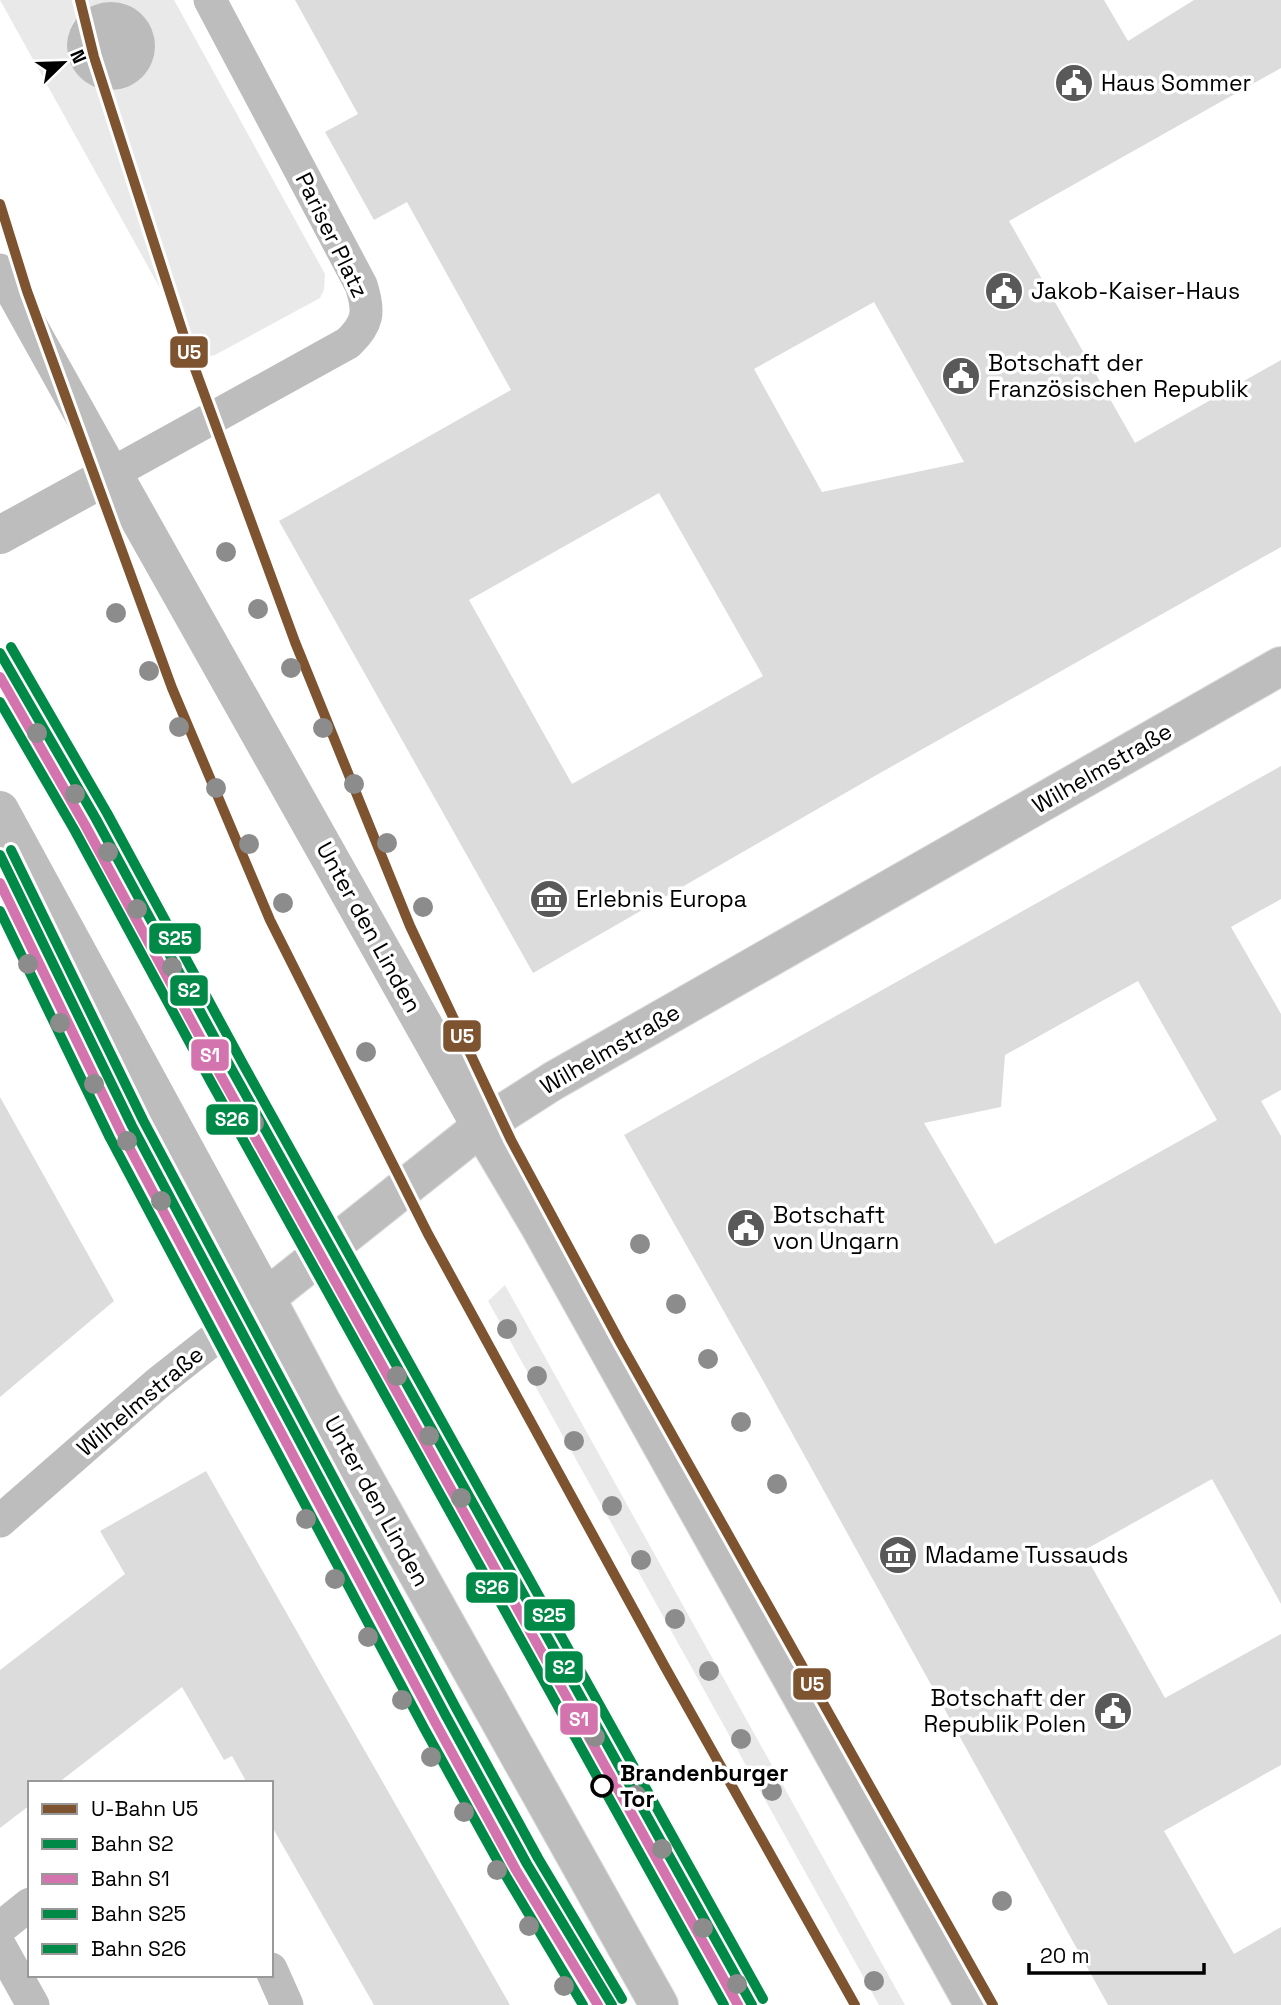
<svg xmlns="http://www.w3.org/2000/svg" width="1281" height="2005" viewBox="0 0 1281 2005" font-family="'Space Grotesk',sans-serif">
	<rect width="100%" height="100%" fill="#fff"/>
	<path fill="#e9e9e9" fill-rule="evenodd" d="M 0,0 L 174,0 L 325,274 L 324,290 L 320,298 L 215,355 L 207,357 L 195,351 ZM 74,20 L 151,64 C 119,117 46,79 74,20 Z
		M 505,1285 L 905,2005 L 879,2005 L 488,1301 Z
		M 413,1378 L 760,2005 L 733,2005 L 396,1396 Z"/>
	<path fill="#bbb" d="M67 46a44 44 0 1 1 88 0a44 44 0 1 1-88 0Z"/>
	<path fill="#dcdcdc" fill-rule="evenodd" d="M 295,0 L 1104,0 L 1128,41 L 1194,0 L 1281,0 L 1281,68 L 1009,221 L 1135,443 L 1281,360 L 1281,547 L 873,777 L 533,973 L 279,521 L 511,390 L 407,202 L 374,220 L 325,132 L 358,114 ZM 874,302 L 964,462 L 822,492 L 754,369 ZM 659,493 L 763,676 L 572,784 L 469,600 Z
		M 1281,766 L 1281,899 L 1231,927 L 1281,1014 L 1281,1090 L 1261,1101 L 1281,1136 L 1281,1604 L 1212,1479 L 1083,1551 L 1165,1698 L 1281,1634 L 1281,1765 L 1164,1831 L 1234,1954 L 1281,1927 L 1281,2005 L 1108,2005 L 761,1377 L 624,1135 ZM 1138,981 L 1217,1120 L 995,1244 L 924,1123 L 1001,1107 L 1005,1055 Z
		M 0,1097 L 114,1301 L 0,1397 Z
		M 206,1471 L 333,1695 L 510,2005 L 374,2005 L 271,1825 L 271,1783 L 247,1783 L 232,1756 L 224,1760 L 182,1687 L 58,1783 L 30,1783 L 30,1805 L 0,1828 L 0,1670 L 125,1574 L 100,1531 Z"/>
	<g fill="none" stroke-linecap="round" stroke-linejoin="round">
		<defs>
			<path id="primary" d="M 481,1127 L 539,1225 L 974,2005
				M 659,2005 L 321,1401 L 266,1298 L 481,1127 L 553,1081 L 1281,666"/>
		</defs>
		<use href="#primary" stroke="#dbdbdb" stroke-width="40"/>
		<path stroke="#bdbdbd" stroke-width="33" d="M 0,270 L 113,473 L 348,343 C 368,324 370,312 361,285 L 210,0
			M 0,1521 L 158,1383 L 266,1298
			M 0,1928 L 30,1904
			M 0,1946 L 33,2005
			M 271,1969 L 287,2005"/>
		<path stroke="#bdbdbd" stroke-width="38" d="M 0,535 L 113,473 L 481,1127
			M 0,810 L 266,1298"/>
		<use href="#primary" stroke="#bdbdbd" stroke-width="38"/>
		<defs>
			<path id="rail-1" d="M 0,653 L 96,819 L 232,1070 L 752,2005
				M 0,855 L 132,1126 L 446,1716 L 527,1864 L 612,2005"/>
			<path id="rail-2" d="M 0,677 L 85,825 L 221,1076 L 738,2005
				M 0,883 L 121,1132 L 435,1722 L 516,1870 L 598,2005"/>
			<path id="rail-3" d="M 11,647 L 107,813 L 243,1064 L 763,1999
				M 11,850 L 143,1120 L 457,1710 L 538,1858 L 622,1999"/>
			<path id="rail-4" d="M 0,702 L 75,831 L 211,1082 L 724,2005
				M 0,911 L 110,1138 L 424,1728 L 506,1876 L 583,2005"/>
		</defs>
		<use href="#rail-1" stroke="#fff" stroke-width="16"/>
		<use href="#rail-2" stroke="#fff" stroke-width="16"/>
		<use href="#rail-3" stroke="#fff" stroke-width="16"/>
		<use href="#rail-4" stroke="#fff" stroke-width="16"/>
		<use href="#rail-1" stroke="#018a47" stroke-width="10"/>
		<use href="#rail-2" stroke="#d474ae" stroke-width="10"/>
		<use href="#rail-3" stroke="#018a47" stroke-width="10"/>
		<use href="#rail-4" stroke="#018a47" stroke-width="10"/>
		<defs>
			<path id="metro-1" d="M 80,0 L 94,57 L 191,358 L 295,642 L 410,926 L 511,1140 L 621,1344 L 993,2005
				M 0,204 L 27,291 L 172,688 L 270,920 L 428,1234 L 665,1667 L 855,2005"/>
		</defs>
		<use href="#metro-1" stroke="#fff" stroke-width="16"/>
		<use href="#metro-1" stroke="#7e5330" stroke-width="10"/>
	</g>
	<g fill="#8c8c8c">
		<circle cx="226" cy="552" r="10"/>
		<circle cx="258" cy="609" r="10"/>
		<circle cx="116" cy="613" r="10"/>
		<circle cx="291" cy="668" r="10"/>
		<circle cx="149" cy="671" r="10"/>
		<circle cx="179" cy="727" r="10"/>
		<circle cx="323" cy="728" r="10"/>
		<circle cx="37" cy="733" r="10"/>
		<circle cx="354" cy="784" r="10"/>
		<circle cx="216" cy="788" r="10"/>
		<circle cx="75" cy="794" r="10"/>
		<circle cx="387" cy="843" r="10"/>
		<circle cx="249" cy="844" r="10"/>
		<circle cx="108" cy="852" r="10"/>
		<circle cx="283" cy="903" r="10"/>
		<circle cx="423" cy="907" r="10"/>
		<circle cx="137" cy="909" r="10"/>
		<circle cx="28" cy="964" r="10"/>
		<circle cx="172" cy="967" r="10"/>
		<circle cx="60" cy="1023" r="10"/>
		<circle cx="366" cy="1052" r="10"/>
		<circle cx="94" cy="1084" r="10"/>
		<circle cx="254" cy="1123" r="10"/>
		<circle cx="127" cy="1141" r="10"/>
		<circle cx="161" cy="1201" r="10"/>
		<circle cx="640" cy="1244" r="10"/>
		<circle cx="676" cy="1304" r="10"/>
		<circle cx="507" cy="1329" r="10"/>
		<circle cx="708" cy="1359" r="10"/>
		<circle cx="397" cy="1376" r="10"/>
		<circle cx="537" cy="1376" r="10"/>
		<circle cx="741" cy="1422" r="10"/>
		<circle cx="429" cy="1436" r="10"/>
		<circle cx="574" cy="1441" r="10"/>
		<circle cx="777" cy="1484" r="10"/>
		<circle cx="461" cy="1498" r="10"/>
		<circle cx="612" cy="1506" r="10"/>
		<circle cx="306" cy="1519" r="10"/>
		<circle cx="641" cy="1560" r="10"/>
		<circle cx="335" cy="1579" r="10"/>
		<circle cx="675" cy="1619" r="10"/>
		<circle cx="540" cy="1623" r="10"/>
		<circle cx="368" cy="1637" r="10"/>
		<circle cx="567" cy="1670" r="10"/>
		<circle cx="709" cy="1671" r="10"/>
		<circle cx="402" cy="1700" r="10"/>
		<circle cx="595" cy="1737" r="10"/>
		<circle cx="741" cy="1739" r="10"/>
		<circle cx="431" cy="1757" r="10"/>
		<circle cx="772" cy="1791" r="10"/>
		<circle cx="636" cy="1795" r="10"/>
		<circle cx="464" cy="1812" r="10"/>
		<circle cx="662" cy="1849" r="10"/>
		<circle cx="497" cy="1870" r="10"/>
		<circle cx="1002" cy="1901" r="10"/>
		<circle cx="529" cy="1926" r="10"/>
		<circle cx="703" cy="1928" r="10"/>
		<circle cx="874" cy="1981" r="10"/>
		<circle cx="737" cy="1984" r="10"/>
		<circle cx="564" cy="1986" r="10"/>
	</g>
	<defs>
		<symbol id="civic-disc" viewBox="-11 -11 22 22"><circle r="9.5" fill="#595959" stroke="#fff"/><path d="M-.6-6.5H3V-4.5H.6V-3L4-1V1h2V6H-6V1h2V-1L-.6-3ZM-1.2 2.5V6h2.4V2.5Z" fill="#fff"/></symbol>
		<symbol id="museum-disc" viewBox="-11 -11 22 22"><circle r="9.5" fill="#595959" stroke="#fff"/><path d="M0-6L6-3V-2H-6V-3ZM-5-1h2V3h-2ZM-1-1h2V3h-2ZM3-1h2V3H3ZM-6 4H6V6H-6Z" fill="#fff"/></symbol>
	</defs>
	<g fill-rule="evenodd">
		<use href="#civic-disc" x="1052" y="61" width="44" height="44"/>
		<use href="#civic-disc" x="982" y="269" width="44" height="44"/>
		<use href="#civic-disc" x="939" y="354" width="44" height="44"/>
		<use href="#museum-disc" x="527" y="877" width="44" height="44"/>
		<use href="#civic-disc" x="724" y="1206" width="44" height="44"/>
		<use href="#museum-disc" x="876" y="1533" width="44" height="44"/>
		<use href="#civic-disc" x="1091" y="1689" width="44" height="44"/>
	</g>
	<circle fill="#fff" stroke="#000" stroke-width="3.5" cx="602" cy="1786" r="10"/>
	<g text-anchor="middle" stroke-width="7" stroke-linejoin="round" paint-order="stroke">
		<g font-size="23" fill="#000" stroke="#fff" text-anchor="start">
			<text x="1101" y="91">Haus Sommer</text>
			<text x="1031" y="299">Jakob-Kaiser-Haus</text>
			<text x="988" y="371">Botschaft der<tspan x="988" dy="26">Französischen Republik</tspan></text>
			<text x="576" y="907">Erlebnis Europa</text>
			<text x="773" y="1223">Botschaft<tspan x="773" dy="26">von Ungarn</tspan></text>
			<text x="925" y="1563">Madame Tussauds</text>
			<text x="1086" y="1706" text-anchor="end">Botschaft der<tspan x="1086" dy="26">Republik Polen</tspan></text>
		</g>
		<g font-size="23" fill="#000" stroke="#fff">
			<text transform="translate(332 235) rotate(64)" y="8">Pariser Platz</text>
			<text transform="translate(1102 768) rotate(-30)" y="8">Wilhelmstraße</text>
			<text transform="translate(369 927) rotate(61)" y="8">Unter den Linden</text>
			<text transform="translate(610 1049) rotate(-30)" y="8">Wilhelmstraße</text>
			<text transform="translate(140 1401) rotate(-40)" y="8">Wilhelmstraße</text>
			<text transform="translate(377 1501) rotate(61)" y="8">Unter den Linden</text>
		</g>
		<g font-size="23" font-weight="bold" fill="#000" stroke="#fff" text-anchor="start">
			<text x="620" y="1781">Brandenburger<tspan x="620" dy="26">Tor</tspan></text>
		</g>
	</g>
	<g stroke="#fff" stroke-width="2.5">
		<rect x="169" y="335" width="40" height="34" rx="7" fill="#7e5330"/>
		<rect x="148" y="922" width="54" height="33" rx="7" fill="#018a47"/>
		<rect x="169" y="974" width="40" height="33" rx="7" fill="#018a47"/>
		<rect x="442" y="1019" width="40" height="34" rx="7" fill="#7e5330"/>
		<rect x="190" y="1038" width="40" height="34" rx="7" fill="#d474ae"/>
		<rect x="205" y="1103" width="54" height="33" rx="7" fill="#018a47"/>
		<rect x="465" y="1571" width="54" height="33" rx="7" fill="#018a47"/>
		<rect x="523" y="1598" width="53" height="34" rx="7" fill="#018a47"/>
		<rect x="544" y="1650" width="40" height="34" rx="7" fill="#018a47"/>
		<rect x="792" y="1667" width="40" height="34" rx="7" fill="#7e5330"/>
		<rect x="559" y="1702" width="40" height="34" rx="7" fill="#d474ae"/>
	</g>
	<g font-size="19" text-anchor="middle" font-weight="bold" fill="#fff">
		<text x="189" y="359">U5</text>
		<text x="175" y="945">S25</text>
		<text x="189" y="997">S2</text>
		<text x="462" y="1043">U5</text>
		<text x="210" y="1062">S1</text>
		<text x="232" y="1126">S26</text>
		<text x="492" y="1594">S26</text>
		<text x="549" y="1622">S25</text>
		<text x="564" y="1674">S2</text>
		<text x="812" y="1691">U5</text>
		<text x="579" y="1726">S1</text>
	</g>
	<rect x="28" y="1781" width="245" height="196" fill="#ffffff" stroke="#999999" stroke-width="2"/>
	<rect x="42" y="1804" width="35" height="10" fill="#7e5330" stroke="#999999" stroke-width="2"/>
	<text x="91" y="1816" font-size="21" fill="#000000">U-Bahn U5</text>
	<rect x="42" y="1839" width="35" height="10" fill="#018a47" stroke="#999999" stroke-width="2"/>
	<text x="91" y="1851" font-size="21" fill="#000000">Bahn S2</text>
	<rect x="42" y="1874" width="35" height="10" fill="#d474ae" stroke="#999999" stroke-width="2"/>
	<text x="91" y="1886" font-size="21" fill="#000000">Bahn S1</text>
	<rect x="42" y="1909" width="35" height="10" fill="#018a47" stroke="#999999" stroke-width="2"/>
	<text x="91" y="1921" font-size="21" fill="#000000">Bahn S25</text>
	<rect x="42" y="1944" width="35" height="10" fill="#018a47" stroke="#999999" stroke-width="2"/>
	<text x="91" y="1956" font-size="21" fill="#000000">Bahn S26</text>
	<g transform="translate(63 63) rotate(67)" stroke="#ffffff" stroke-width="5" paint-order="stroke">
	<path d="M0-5L12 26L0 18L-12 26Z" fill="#000000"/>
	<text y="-10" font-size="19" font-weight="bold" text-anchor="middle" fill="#000000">N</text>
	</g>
	<path d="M1029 1963v10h175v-10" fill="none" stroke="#000000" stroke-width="3.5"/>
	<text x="1040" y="1963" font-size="21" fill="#000000" stroke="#ffffff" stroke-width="5" paint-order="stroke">20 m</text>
</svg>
